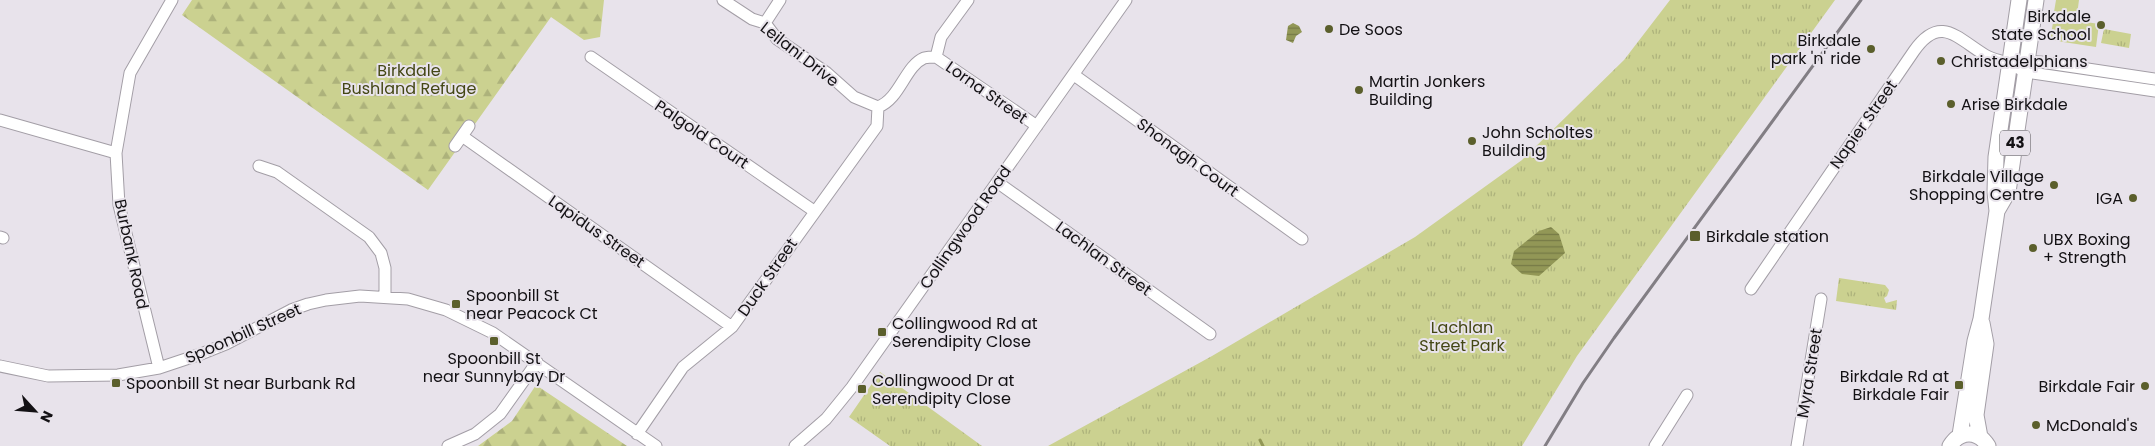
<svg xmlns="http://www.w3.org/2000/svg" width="2155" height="446" viewBox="0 0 2155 446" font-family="Poppins,sans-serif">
	<defs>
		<pattern id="forest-firs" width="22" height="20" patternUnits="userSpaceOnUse" patternTransform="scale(1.25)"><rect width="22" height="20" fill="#cbd190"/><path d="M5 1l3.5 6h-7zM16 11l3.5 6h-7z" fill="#adb27b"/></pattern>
		<pattern id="park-tufts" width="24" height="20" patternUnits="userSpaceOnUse" patternTransform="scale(1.25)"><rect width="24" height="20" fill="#cbd190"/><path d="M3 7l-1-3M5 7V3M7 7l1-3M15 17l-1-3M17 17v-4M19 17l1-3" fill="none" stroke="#adb27b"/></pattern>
		<pattern id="water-rules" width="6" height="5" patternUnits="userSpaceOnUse" patternTransform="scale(1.25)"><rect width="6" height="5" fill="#929756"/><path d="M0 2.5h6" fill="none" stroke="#767a46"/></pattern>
	</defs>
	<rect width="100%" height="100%" fill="#e8e3eb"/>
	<path fill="url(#forest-firs)" d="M 192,0 L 604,0 L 600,37 L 584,40 L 551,17 L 428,190 L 182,15 Z
		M 536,385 L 627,446 L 478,446 L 512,421 Z"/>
	<path fill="url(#park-tufts)" d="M 1670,0 L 1835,0 L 1577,356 L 1522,446 L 1048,446 L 1212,356 L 1415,237 L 1522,160 L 1624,60 Z
		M 2104,29 L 2131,34 L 2129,48 L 2101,43 Z
		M 1839,278 L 1885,285 L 1889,290 L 1887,296 L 1884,298 L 1886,303 L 1897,300 L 1896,310 L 1836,301 Z
		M 880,372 L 982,446 L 890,446 L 849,417 Z"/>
	<path fill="#cbd190" d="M 2056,0 L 2079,0 L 2077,15 L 2054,12 Z
		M 2054,17 L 2099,24 L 2096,47 L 2050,40 Z"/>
	<path fill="url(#water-rules)" d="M 1293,23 L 1299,26 L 1302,32 L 1296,36 L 1293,43 L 1286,40 L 1288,26 Z
		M 1551,227 L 1559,234 L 1565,253 L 1539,276 L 1522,274 L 1511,264 L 1514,251 L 1539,231 Z"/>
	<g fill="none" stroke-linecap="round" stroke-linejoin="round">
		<path stroke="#929756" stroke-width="3" d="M 1260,440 L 1263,446"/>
		<defs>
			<path id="minor" d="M 723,0 L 752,19 L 765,23 L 777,39 L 827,73 L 854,97 L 878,107
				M 765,23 L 780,0
				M 591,57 L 814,211
				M 936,57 L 1037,126
				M 2020,61 L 2041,62 L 2155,79
				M 1074,75 L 1302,239
				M 878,107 C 900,99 905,66 924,58 C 928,57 933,57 936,57 L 941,37 L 968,0
				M 0,120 L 116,153
				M 462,136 L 732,327
				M 455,146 L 469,126
				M 259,166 L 277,172 L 369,237 L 381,253 L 385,268 L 385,297
				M 997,182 L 1210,334
				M 0,237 L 3,238
				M 1751,289 L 1914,51 C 1940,14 1957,38 1985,55 C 1993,60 2000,60 2008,63 C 2014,65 2020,69 2025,72 L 2155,91
				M 0,366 L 48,376 L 118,375 L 159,368 L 201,354 L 226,344 L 291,310 L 308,304 L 326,300 L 360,296 L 408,299 L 446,310 L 493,333 L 656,446
				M 159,368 L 119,205 L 116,153 L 130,73 L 172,0
				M 637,434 L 683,367 L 732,327 L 877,126 L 878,107
				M 448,446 L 475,434 L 500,414 L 537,362
				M 795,446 L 826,419 L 852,387 L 1126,0
				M 1655,446 L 1687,395
				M 1797,446 L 1821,299"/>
			<path id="major" d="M 1997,211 L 2008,192 L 2036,0
				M 1960,435 L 1975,341 L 1981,319 L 1997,211 L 1995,192 L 1996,157 L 2019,0
				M 1980,437 L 1976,415 L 1986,344 L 1982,323
				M 1950,446 C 1960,430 1978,430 1988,446"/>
		</defs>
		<use href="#minor" stroke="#a39ea6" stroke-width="13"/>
		<use href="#major" stroke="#a39ea6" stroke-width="17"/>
		<use href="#minor" stroke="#fff" stroke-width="11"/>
		<use href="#major" stroke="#fff" stroke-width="15"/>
		<path stroke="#827e84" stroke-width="3" d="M 1545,446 L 1583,383 L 1614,338 L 1861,0"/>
	</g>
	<g fill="#5b5f2c" stroke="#e8e3eb" stroke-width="2">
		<circle cx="2101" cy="25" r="5"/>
		<circle cx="1329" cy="29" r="5"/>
		<circle cx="1871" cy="49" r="5"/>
		<circle cx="1941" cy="61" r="5"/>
		<circle cx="1359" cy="90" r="5"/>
		<circle cx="1951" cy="104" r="5"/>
		<circle cx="1472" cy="141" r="5"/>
		<circle cx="2054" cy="185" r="5"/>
		<circle cx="2133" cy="198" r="5"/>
		<rect x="1689" y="230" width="12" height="12" rx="2.5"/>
		<circle cx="2033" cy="248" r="5"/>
		<rect x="451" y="299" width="10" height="10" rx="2.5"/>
		<rect x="877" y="327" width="10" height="10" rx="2.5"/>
		<rect x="489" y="336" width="10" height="10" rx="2.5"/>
		<rect x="111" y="378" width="10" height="10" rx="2.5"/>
		<rect x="1954" y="380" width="10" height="10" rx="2.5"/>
		<circle cx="2145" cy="386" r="5"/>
		<rect x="857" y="384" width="10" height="10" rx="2.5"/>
		<circle cx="2036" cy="425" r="5"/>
	</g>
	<g text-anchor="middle" stroke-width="4" stroke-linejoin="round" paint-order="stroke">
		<rect fill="#e8e3eb" stroke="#535054" stroke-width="1" x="2000" y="130.5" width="30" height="25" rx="4"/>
		<g font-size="15" font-weight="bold" fill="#131114">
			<text x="2015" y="148">43</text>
		</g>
		<g font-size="16" fill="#131114" stroke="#e8e3eb" text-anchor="start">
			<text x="2091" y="22" text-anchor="end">Birkdale<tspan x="2091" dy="18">State School</tspan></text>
			<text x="1339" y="35">De Soos</text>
			<text x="1861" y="46" text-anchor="end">Birkdale<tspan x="1861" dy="18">park 'n' ride</tspan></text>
			<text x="1951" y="67">Christadelphians</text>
			<text x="1369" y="87">Martin Jonkers<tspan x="1369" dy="18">Building</tspan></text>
			<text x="1961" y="110">Arise Birkdale</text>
			<text x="1482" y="138">John Scholtes<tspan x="1482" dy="18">Building</tspan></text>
			<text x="2044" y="182" text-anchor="end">Birkdale Village<tspan x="2044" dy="18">Shopping Centre</tspan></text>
			<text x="2123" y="204" text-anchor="end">IGA</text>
			<text x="1706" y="242">Birkdale station</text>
			<text x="2043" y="245">UBX Boxing<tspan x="2043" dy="18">+ Strength</tspan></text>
			<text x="466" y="301">Spoonbill St<tspan x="466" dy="18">near Peacock Ct</tspan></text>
			<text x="892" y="329">Collingwood Rd at<tspan x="892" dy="18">Serendipity Close</tspan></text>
			<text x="494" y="364" text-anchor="middle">Spoonbill St<tspan x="494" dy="18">near Sunnybay Dr</tspan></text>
			<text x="1949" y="382" text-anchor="end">Birkdale Rd at<tspan x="1949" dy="18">Birkdale Fair</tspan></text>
			<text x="872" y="386">Collingwood Dr at<tspan x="872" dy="18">Serendipity Close</tspan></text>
			<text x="126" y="389">Spoonbill St near Burbank Rd</text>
			<text x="2135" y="392" text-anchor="end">Birkdale Fair</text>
			<text x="2046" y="431">McDonald's</text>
		</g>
		<g font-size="16" fill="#131114" stroke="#e8e3eb">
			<text transform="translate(800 54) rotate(38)" y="6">Leilani Drive</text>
			<text transform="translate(987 92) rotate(35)" y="6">Lorna Street</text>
			<text transform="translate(1863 124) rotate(-55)" y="6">Napier Street</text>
			<text transform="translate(702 134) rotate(34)" y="6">Palgold Court</text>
			<text transform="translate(1188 157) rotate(36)" y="6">Shonagh Court</text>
			<text transform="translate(965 227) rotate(-55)" y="6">Collingwood Road</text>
			<text transform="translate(597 231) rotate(35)" y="6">Lapidus Street</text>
			<text transform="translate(132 254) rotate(78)" y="6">Burbank Road</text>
			<text transform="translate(1104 258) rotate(36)" y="6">Lachlan Street</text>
			<text transform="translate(767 277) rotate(-55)" y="6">Duck Street</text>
			<text transform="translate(243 333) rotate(-24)" y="6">Spoonbill Street</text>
			<text transform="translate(1809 373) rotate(-81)" y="6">Myra Street</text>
		</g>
		<g font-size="16" fill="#444715" stroke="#e8e3eb">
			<text x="409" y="76">Birkdale<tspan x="409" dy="18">Bushland Refuge</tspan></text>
			<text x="1462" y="333">Lachlan<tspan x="1462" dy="18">Street Park</tspan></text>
		</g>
	</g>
	<g transform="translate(35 411) rotate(116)" stroke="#e8e3eb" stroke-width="4" paint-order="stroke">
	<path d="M0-4L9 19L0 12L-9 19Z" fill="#131114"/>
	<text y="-8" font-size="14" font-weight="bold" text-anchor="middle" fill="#131114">N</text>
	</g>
</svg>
